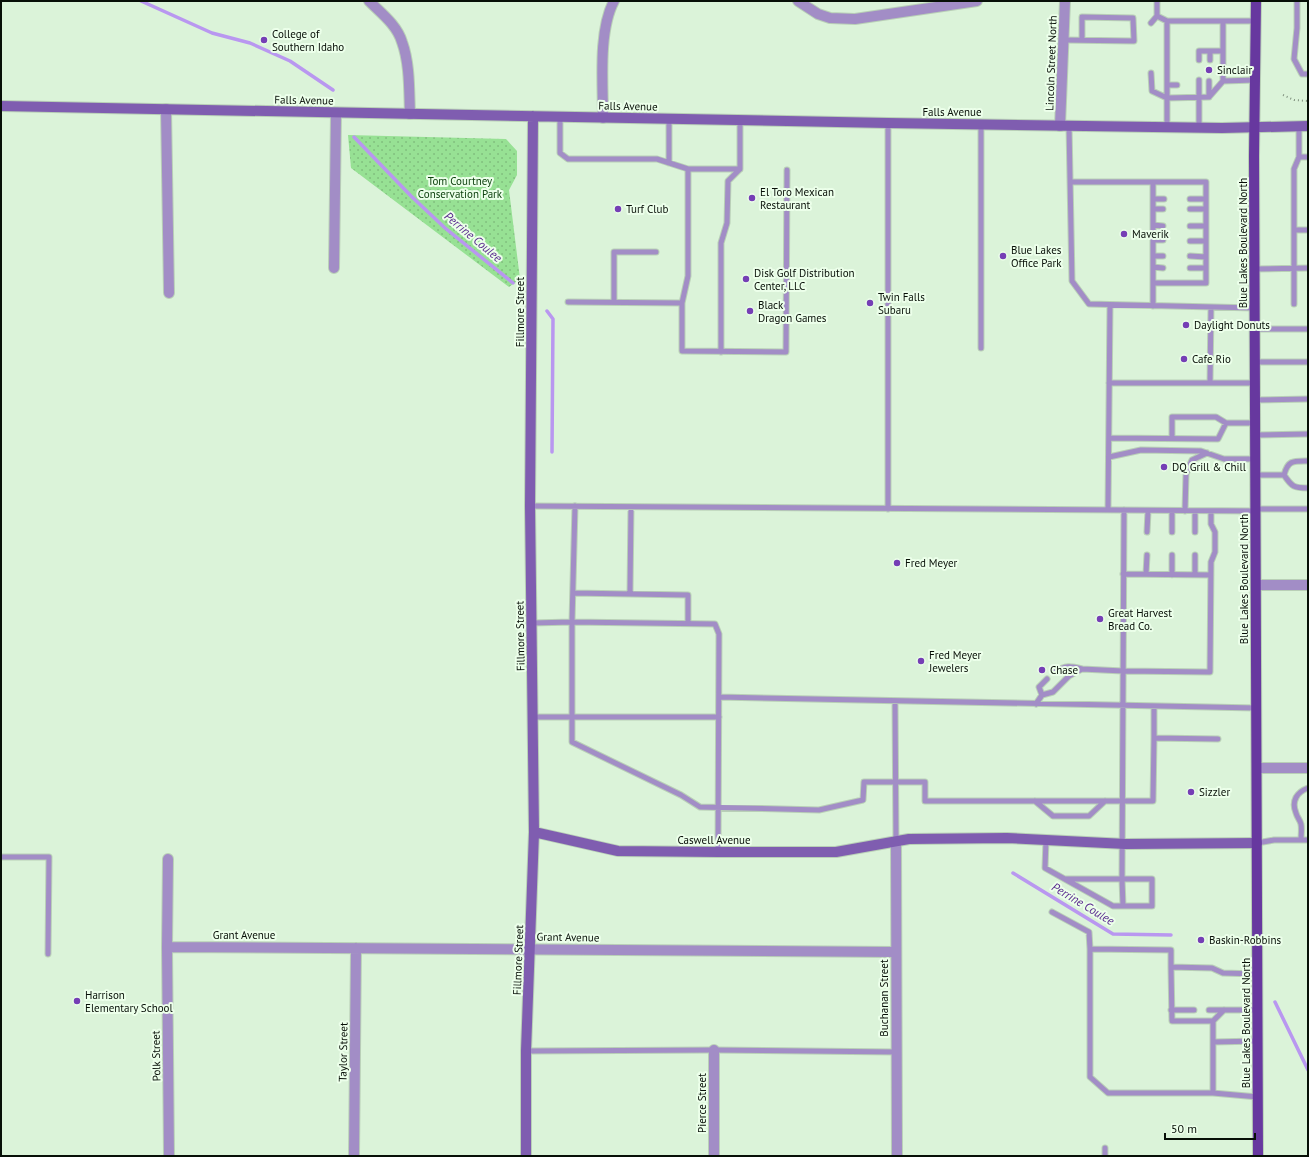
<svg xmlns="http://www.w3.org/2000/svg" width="1309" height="1157" viewBox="0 0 1309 1157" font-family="'PT Sans',sans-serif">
	<defs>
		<pattern id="park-dots" width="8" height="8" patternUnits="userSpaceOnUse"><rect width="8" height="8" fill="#97e194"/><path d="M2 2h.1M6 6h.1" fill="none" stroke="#81c07e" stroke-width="1.8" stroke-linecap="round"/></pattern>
	</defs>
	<rect width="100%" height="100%" fill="#dbf3d9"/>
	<path fill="url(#park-dots)" d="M 348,135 L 506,139 L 517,151 L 517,175 L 509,190 L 520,279 L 509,287 L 351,168 Z"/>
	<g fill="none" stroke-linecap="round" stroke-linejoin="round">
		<path stroke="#b997f0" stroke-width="3.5" d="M 141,1 L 212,33 L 250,43 L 290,61 L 333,90
			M 354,137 L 411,196 L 445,228 L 513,283
			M 547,311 L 553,319 L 552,452
			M 1013,873 L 1113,934 L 1171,935
			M 1275,1002 L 1308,1070"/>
		<defs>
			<path id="lane" d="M 1157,1 L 1157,16 L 1167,21 L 1256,21
				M 1297,1 L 1297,28 L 1294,59 L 1302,74 L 1308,74
				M 1167,21 L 1167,127
				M 1223,21 L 1223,81
				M 1151,23 L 1157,16
				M 1064,40 L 1134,41 L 1133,18 L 1082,17 L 1082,40
				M 1210,51 L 1210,60
				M 1199,60 L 1199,51 L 1223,51
				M 1151,73 L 1152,91 L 1167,98 L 1209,97 L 1223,81 L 1255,80
				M 1199,80 L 1199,128
				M 1167,85 L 1177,85
				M 1209,97 L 1209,81
				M 560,117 L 560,153 L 568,159 L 657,159 L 688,169 L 740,169
				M 669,119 L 669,163
				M 888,123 L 888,509
				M 1069,126 L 1072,281 L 1089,304 L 1255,308
				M 1299,126 L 1299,157
				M 1070,182 L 1206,182 L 1206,283 L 1153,283 L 1153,182
				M 1153,199 L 1164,199
				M 1190,199 L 1206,199
				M 1153,209 L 1163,209
				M 1190,209 L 1206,209
				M 1153,225 L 1163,226
				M 1190,226 L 1206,226
				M 1295,230 L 1308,230
				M 1153,240 L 1163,240
				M 1190,241 L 1206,241
				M 1153,256 L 1163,256
				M 1190,256 L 1206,257
				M 1153,267 L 1163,268
				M 1190,268 L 1206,268
				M 1255,269 L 1308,268
				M 1153,283 L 1153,306
				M 568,302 L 682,303 L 682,351 L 786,352 L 787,170
				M 614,302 L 614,252 L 656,252
				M 682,303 L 688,276 L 688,169
				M 1294,304 L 1294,169 L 1299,157 L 1308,157
				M 1255,329 L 1308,329
				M 981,348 L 981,124
				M 721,352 L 721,243 L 727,223 L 728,181 L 740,169 L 740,121
				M 1255,362 L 1308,362
				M 1109,383 L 1255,383
				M 1210,383 L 1211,307
				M 1255,400 L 1308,399
				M 1256,435 L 1308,434
				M 1109,438 L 1218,439 L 1226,423
				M 1172,438 L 1172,417 L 1216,417 L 1226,423 L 1255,423
				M 1109,457 L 1141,450 L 1201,451 L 1224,459 L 1256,459
				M 1256,475 L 1284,475 C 1292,487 1294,488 1308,488
				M 1284,475 C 1288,460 1293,461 1308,461
				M 530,506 L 1256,511
				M 1256,509 L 1308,509
				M 1108,510 L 1110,305
				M 1185,511 L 1186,474 L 1192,460 L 1207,453
				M 1147,532 L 1148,511
				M 1172,532 L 1172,511
				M 1195,532 L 1195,511
				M 1172,555 L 1172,575
				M 1195,555 L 1195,575
				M 1123,574 L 1211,575
				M 1146,574 L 1147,555
				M 573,593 L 688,595 L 688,623
				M 630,594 L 631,507
				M 532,623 L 572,622 L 575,506
				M 1055,672 C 1065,665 1071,666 1082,669
				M 1042,695 L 1039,687 L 1047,679
				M 719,697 L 1256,708
				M 895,701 L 896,841
				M 1036,704 L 1042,695 L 1053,692 L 1069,676 L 1082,669 L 1123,671 L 1210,672 L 1211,562 L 1215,552 L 1215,532 L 1211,524 L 1211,511
				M 533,717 L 719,717
				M 1154,738 L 1154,706
				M 1035,801 L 1053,816 L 1089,816 L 1105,801
				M 1046,840 L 1045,868 L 1113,906 L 1152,906 L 1152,879 L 1122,879 L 1124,510
				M 1301,840 C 1301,835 1302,829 1301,824 C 1300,820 1297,817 1296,813 C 1291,801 1297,792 1308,788
				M 1257,843 L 1274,840 L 1308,840
				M 718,852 L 719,634 L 715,624 L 572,622 L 572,742 L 681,795 L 700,807 L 819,810 L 863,800 L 864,782 L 925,782 L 925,801 L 1153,801 L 1154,738 L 1218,739
				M 1,857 L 49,857 L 48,954
				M 1065,879 L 1122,879 L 1123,906
				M 1052,912 L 1089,932 L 1090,949
				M 1171,967 L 1171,950 L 1090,949 L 1090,1077 L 1108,1093 L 1213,1093 L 1213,1021 L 1172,1021 L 1171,967 L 1212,968 L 1223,973 L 1257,974
				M 1171,1010 L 1194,1010
				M 1209,1010 L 1258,1010
				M 1213,1021 L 1224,1010
				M 1213,1042 L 1258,1041
				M 526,1051 L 714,1050 L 896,1052
				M 1213,1093 L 1258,1097
				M 1105,1148 L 1105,1156"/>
			<path id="street" d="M 369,1 C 381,13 397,25 402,42 C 410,64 409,91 410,114
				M 798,1 L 818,14 L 830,18 L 855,19 L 977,1
				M 166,109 L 169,293
				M 603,118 C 603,84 598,31 614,1
				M 1060,126 L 1065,1
				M 334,268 L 336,113
				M 1256,585 L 1308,585
				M 1257,768 L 1308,768
				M 896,841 L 897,1156
				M 168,859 L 167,947 L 169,1156
				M 167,947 L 896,952
				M 714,1050 L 714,1156
				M 354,1156 L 356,948"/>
			<path id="secondary" d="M 1,106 L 888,123 L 1222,128 L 1308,126
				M 534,832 L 618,851 L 718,852 L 836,852 L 909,839 L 1007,838 L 1126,844 L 1257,843
				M 526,1156 L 526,1051 L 534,832 L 530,506 L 533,116"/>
			<path id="primary" d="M 1256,1 L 1254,156 L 1258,1156"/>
		</defs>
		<use href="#lane" stroke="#b9cfb7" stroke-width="7"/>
		<use href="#street" stroke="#b9cfb7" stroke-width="12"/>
		<use href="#secondary" stroke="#b9cfb7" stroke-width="12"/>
		<use href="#primary" stroke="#b9cfb7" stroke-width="12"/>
		<path stroke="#80917f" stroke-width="2" stroke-dasharray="1 3" stroke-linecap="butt" d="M 1283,95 L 1294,100 L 1308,101"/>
		<use href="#lane" stroke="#a28dc6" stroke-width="5"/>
		<use href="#street" stroke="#a28dc6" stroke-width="10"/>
		<use href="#secondary" stroke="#7f5db0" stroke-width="10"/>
		<use href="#primary" stroke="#67389f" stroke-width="10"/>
	</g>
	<g fill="#753eb5" stroke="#ecffea" stroke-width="1.5">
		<circle cx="264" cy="40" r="4"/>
		<circle cx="1209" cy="70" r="4"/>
		<circle cx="752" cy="198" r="4"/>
		<circle cx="618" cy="209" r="4"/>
		<circle cx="1124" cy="234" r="4"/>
		<circle cx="1003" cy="256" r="4"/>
		<circle cx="746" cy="279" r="4"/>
		<circle cx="870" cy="303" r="4"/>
		<circle cx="750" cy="311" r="4"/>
		<circle cx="1186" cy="325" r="4"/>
		<circle cx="1184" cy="359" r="4"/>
		<circle cx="1164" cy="467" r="4"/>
		<circle cx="897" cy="563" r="4"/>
		<circle cx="1100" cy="619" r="4"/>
		<circle cx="921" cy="661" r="4"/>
		<circle cx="1042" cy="670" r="4"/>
		<circle cx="1191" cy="792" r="4"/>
		<circle cx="1201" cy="940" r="4"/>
		<circle cx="77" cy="1001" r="4"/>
	</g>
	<g text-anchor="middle" stroke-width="4" stroke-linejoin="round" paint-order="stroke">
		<g font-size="11" fill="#070f07" stroke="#ecffea" text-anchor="start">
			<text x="272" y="38">College of<tspan x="272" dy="13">Southern Idaho</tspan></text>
			<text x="1217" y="74">Sinclair</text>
			<text x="760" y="196">El Toro Mexican<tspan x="760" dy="13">Restaurant</tspan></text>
			<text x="626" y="213">Turf Club</text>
			<text x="1132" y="238">Maverik</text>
			<text x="1011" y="254">Blue Lakes<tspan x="1011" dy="13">Office Park</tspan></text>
			<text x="754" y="277">Disk Golf Distribution<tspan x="754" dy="13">Center, LLC</tspan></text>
			<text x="878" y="301">Twin Falls<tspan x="878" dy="13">Subaru</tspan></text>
			<text x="758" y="309">Black<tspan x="758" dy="13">Dragon Games</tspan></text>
			<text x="1194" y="329">Daylight Donuts</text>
			<text x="1192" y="363">Cafe Rio</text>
			<text x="1172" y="471">DQ Grill &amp; Chill</text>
			<text x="905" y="567">Fred Meyer</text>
			<text x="1108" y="617">Great Harvest<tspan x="1108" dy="13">Bread Co.</tspan></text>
			<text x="929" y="659">Fred Meyer<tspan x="929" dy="13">Jewelers</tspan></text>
			<text x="1050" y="674">Chase</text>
			<text x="1199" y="796">Sizzler</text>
			<text x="1209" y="944">Baskin-Robbins</text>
			<text x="85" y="999">Harrison<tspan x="85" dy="13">Elementary School</tspan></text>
		</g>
		<g font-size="11" fill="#070f07" stroke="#ecffea">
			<text transform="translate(1051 63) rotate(-88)" y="4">Lincoln Street North</text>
			<text transform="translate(304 100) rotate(1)" y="4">Falls Avenue</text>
			<text transform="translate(628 106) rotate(1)" y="4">Falls Avenue</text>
			<text x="952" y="116">Falls Avenue</text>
			<text transform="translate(1243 243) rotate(-90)" y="4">Blue Lakes Boulevard North</text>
			<text transform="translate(520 312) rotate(-90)" y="4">Fillmore Street</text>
			<text transform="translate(1244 579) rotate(-90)" y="4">Blue Lakes Boulevard North</text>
			<text transform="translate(520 636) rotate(-91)" y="4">Fillmore Street</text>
			<text x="714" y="844">Caswell Avenue</text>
			<text x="244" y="939">Grant Avenue</text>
			<text transform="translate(568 937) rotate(1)" y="4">Grant Avenue</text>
			<text transform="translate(518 960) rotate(-88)" y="4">Fillmore Street</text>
			<text transform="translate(884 998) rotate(-90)" y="4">Buchanan Street</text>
			<text transform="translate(1246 1023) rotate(-90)" y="4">Blue Lakes Boulevard North</text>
			<text transform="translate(343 1052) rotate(-89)" y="4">Taylor Street</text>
			<text transform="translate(156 1056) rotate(-91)" y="4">Polk Street</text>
			<text transform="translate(702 1103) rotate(-90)" y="4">Pierce Street</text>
		</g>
		<g font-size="11" fill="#0d410e" stroke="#ecffea">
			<text x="460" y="185">Tom Courtney<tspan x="460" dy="13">Conservation Park</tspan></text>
		</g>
		<g font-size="12" font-style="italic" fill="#58288e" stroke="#ecffea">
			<text transform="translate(473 237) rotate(40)" y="4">Perrine Coulee</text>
			<text transform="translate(1083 904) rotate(31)" y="4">Perrine Coulee</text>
		</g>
	</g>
	<rect width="1309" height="1157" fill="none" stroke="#070f07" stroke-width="4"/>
	<path d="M1165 1133v6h90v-6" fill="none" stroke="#070f07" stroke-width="2"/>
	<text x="1171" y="1133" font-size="12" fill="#070f07" stroke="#ecffea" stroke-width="3" paint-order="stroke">50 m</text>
</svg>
